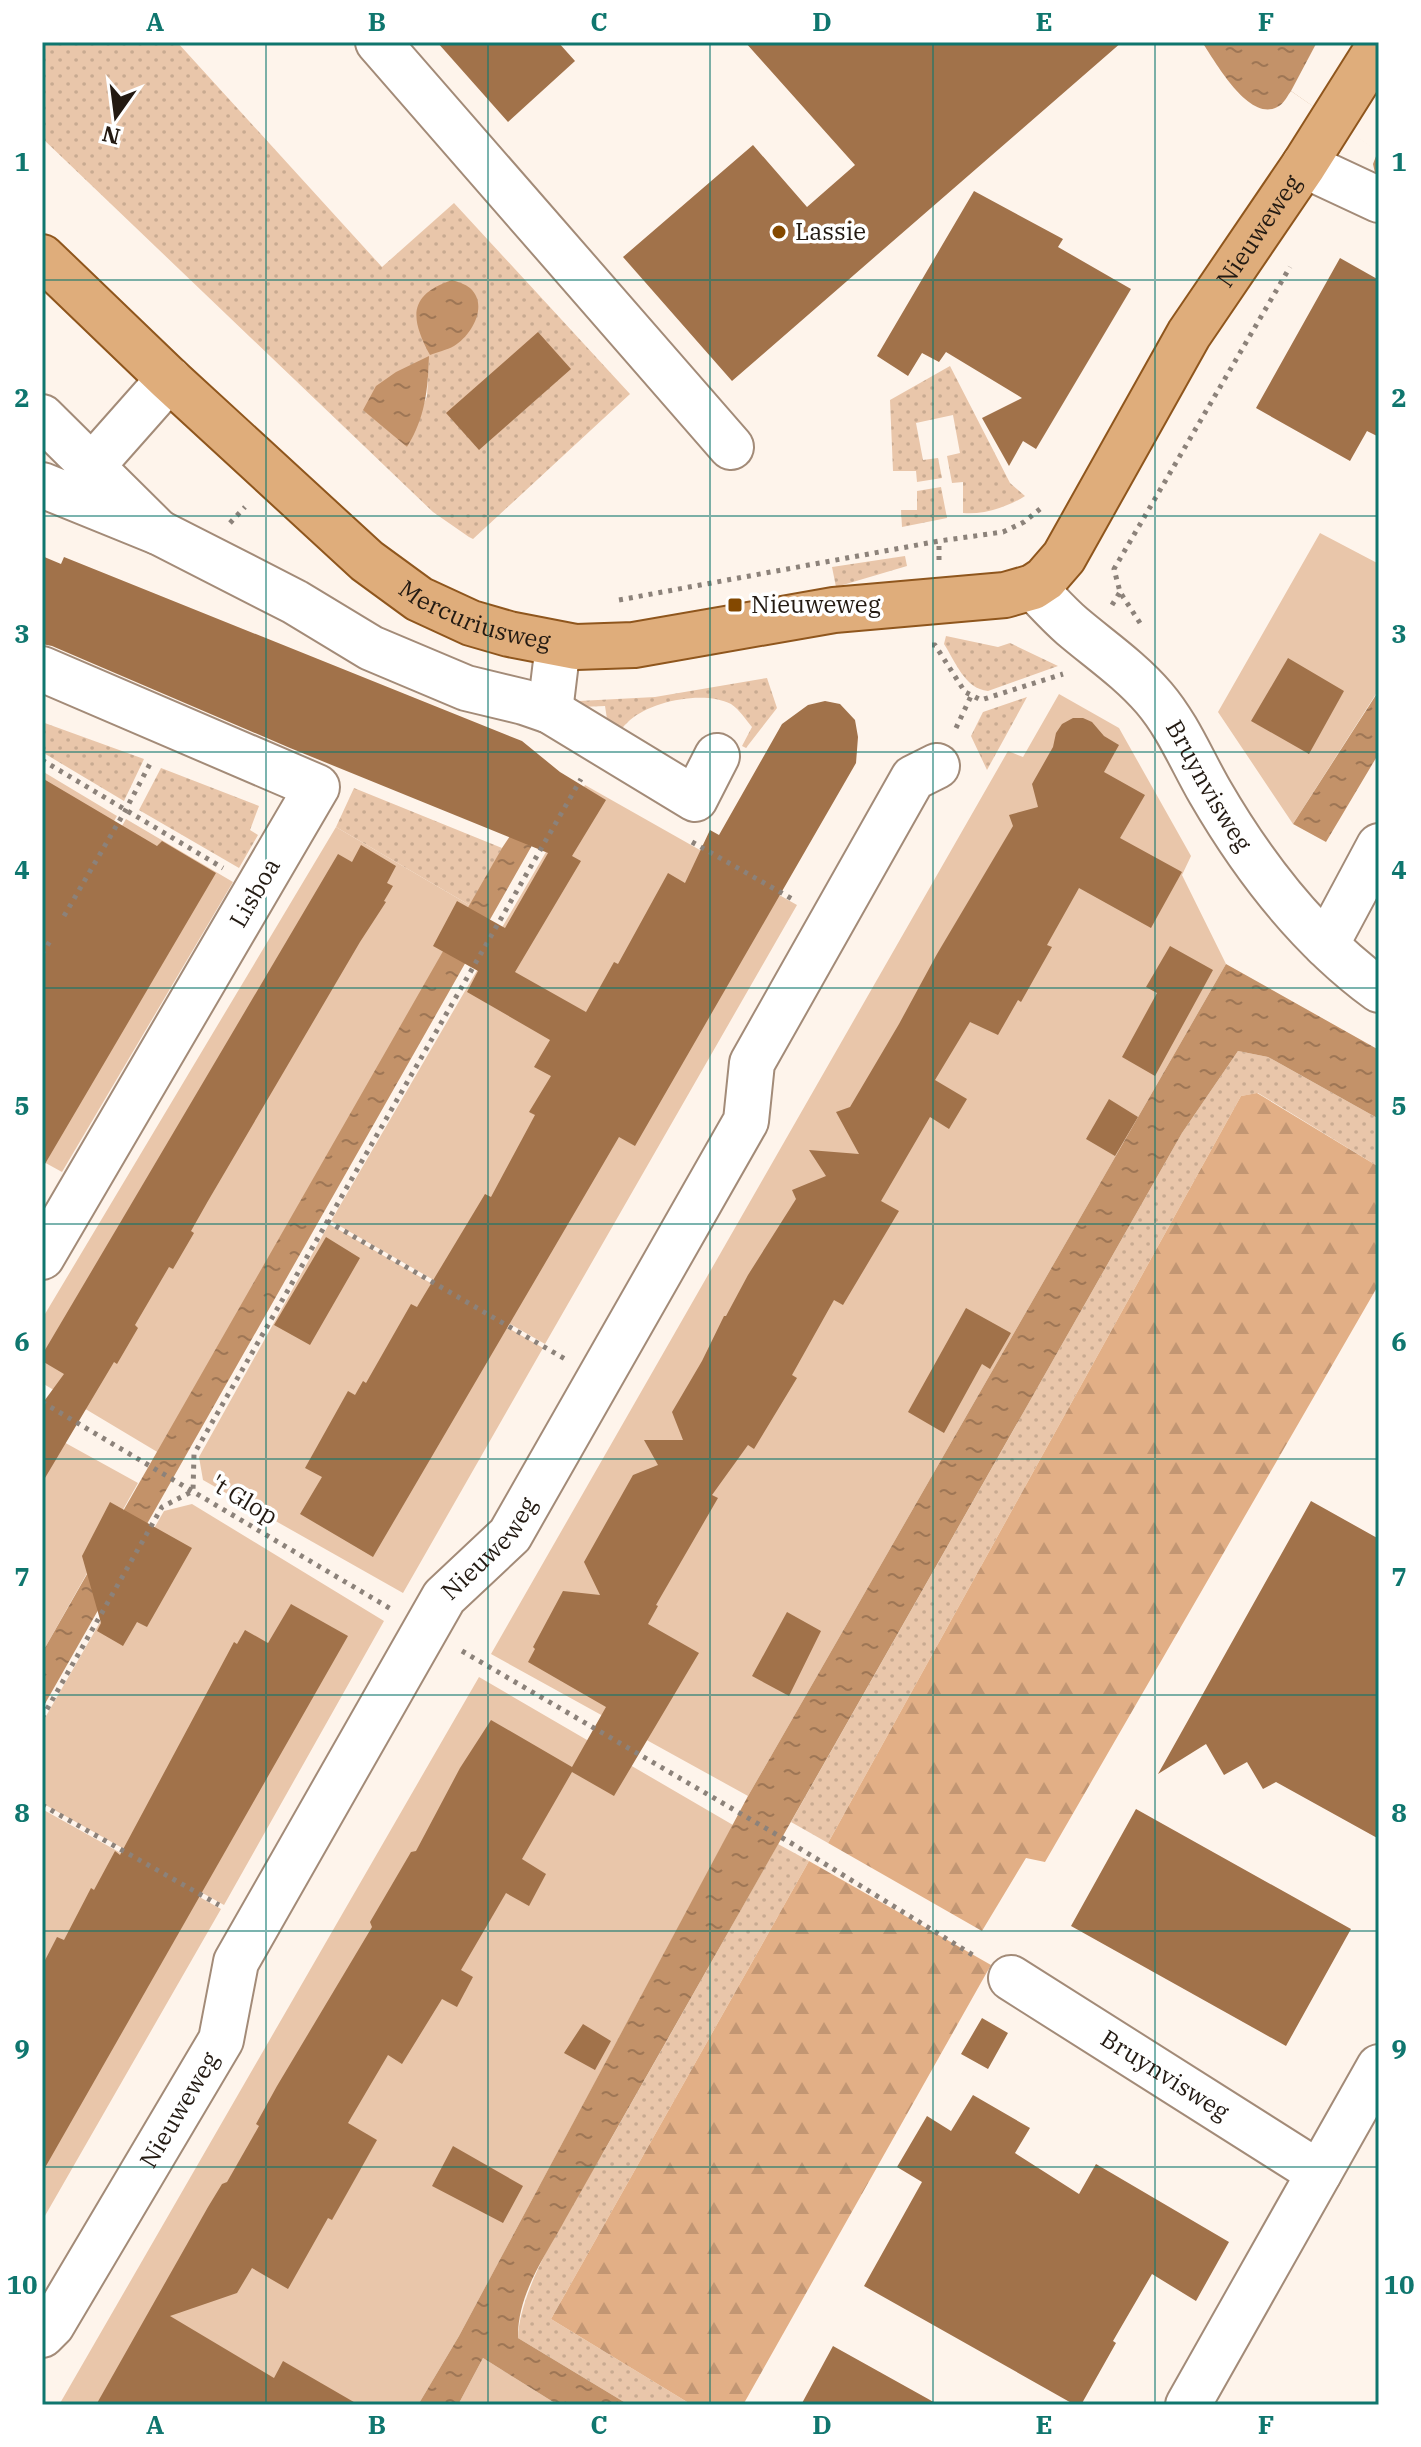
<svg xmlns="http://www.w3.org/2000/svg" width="1421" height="2447" viewBox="0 0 1421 2447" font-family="'IBM Plex Serif',serif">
	<defs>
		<pattern id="grass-dots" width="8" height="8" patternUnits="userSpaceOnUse" patternTransform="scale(2)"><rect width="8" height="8" fill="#e9c6aa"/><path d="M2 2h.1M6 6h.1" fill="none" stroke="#c8aa91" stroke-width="1.8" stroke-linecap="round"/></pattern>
		<pattern id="forest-firs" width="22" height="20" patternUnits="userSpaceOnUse" patternTransform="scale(2)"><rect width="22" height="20" fill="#e2af86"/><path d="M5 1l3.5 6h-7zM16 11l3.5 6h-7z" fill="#c29673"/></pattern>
		<pattern id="water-ripples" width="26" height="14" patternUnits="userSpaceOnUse" patternTransform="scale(2)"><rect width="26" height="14" fill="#c39269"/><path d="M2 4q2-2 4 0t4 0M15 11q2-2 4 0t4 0" fill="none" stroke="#9e7655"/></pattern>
	</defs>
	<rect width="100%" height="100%" fill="#fef4eb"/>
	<path fill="url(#grass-dots)" fill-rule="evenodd" d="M 42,42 L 177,42 L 382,267 L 454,203 L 630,394 L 473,539 L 469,537 L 433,512 L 42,138 ZM 429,357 L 427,396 L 407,447 L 403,443 Z
		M 950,366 L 1010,483 L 1025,496 C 1008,507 983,515 963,513 L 963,482 L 952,483 L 947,456 L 960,453 L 953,415 L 916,423 L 923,460 L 938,458 L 942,478 L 917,482 L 916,471 L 893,471 L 890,400 Z
		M 941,487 L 947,518 L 902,527 L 901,510 L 917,510 L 917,491 Z
		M 905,556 L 907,566 L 836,587 L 832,567 Z
		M 946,636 L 998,647 L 1010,643 L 1058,666 L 988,691 C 965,689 955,661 944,644 Z
		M 767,678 L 777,708 L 746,748 L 742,746 L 752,727 C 746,720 739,709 731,704 C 704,690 652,701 630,720 C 622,727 616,736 611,745 L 605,706 L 580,707 L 579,701 L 655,697 Z
		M 1027,697 L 987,770 L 971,736 L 983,712 Z
		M 42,722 L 144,759 L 124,801 L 42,752 Z
		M 161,768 L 259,806 L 250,830 L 258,835 L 239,868 L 139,810 Z
		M 354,788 L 502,848 L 471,906 L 336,827 Z
		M 1238,1051 L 1268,1057 L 1379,1119 L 1379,1167 L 1258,1093 L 1241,1096 L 828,1843 L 791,1822 L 1182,1133 Z
		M 778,1844 L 809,1861 L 551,2319 L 692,2405 L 629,2405 L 518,2338 C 519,2284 579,2195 607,2146 C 664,2046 721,1945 778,1844 Z"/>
	<path fill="url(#forest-firs)" d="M 1257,1093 L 1379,1167 L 1379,1284 L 1045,1862 L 1026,1858 L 982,1931 L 828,1843 L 1241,1096 Z
		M 809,1861 L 991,1965 L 743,2405 L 692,2405 L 551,2319 Z"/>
	<path fill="#e9c6aa" d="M 1320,533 L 1379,564 L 1379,674 L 1376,680 L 1376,694 L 1293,824 L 1218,712 Z
		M 1059,694 L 1119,728 L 1191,856 L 1182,875 L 1226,964 L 748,1796 L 491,1654 L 1008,751 L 1023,757 Z
		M 42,771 L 117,816 L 59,916 L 67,921 L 126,819 L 233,882 L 62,1172 L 42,1161 Z
		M 585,785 L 797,905 L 545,1344 L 331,1221 Z
		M 336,827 L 471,906 L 159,1453 L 42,1383 L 42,1319 Z
		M 329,1224 L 543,1348 L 403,1593 L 203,1480 L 199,1457 Z
		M 42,1430 L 138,1483 L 42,1653 Z
		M 192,1504 L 384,1621 L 224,1905 L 42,1803 L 42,1723 L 164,1511 Z
		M 479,1677 L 733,1825 L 459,2336 L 418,2405 L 59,2405 Z
		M 42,1809 L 221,1909 L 42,2221 Z
		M 483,2358 L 558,2405 L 458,2405 Z"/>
	<path fill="url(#water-ripples)" d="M 1202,42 L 1379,42 L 1379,175 L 1375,173 L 1373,164 L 1378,151 L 1291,91 C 1288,95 1284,103 1279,106 C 1250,125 1215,61 1202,42 Z
		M 452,280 C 458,282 465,284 470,288 C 489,305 472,335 454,346 C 447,350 437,352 430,355 C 410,318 408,295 452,280 Z
		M 429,356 C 428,390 425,418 407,447 L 363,410 L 376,386 L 396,372 Z
		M 1379,674 L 1379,753 L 1326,842 L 1293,824 L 1376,695 L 1376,680 Z
		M 537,795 L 547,819 L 42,1709 L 42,1653 L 502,848 Z
		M 1226,964 L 1379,1050 L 1379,1119 L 1268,1057 L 1238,1051 L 1182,1133 L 566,2218 C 546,2255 517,2294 518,2338 L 629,2405 L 558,2405 L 483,2358 L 458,2405 L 418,2405 L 459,2336 L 748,1796 Z"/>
	<path fill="#fef4eb" d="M 1317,42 L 1379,42 L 1378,152 L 1291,91 Z"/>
	<path fill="#a1724a" d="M 437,42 L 558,42 L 575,61 L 508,122 Z
		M 745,42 L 1122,42 L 732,381 L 623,257 L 753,145 L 807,207 L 855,165 Z
		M 974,191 L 1063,239 L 1058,247 L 1131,289 L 1036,449 L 1023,441 L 1009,466 L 982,418 L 1022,398 L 946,352 L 939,362 L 922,353 L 908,376 L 877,356 Z
		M 1340,258 L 1379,280 L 1379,437 L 1367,431 L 1350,461 L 1256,408 Z
		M 538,332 L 571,369 L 479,450 L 446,413 Z
		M 42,556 L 61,564 L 64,557 L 522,741 L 560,772 L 606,800 L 572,856 L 581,861 L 515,972 L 586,1012 L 614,962 L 618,964 L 668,873 L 685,883 L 710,830 L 719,835 L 782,724 L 808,705 L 825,701 L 840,704 L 855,720 L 858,737 L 856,763 L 635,1146 L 619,1137 L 373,1557 L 300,1514 L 322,1477 L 305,1468 L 348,1391 L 355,1395 L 363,1381 L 366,1383 L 411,1304 L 417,1307 L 485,1194 L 491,1197 L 535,1115 L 529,1112 L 551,1076 L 534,1067 L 550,1040 L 467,992 L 478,971 L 433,946 L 457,901 L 505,928 L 548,853 L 290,748 L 52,646 L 42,644 Z
		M 1288,658 L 1344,691 L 1309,754 L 1251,721 Z
		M 1073,718 L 1083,718 L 1092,722 L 1104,736 L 1119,745 L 1104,772 L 1145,795 L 1120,838 L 1182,872 L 1151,928 L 1079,888 L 1047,945 L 1052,947 L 1021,1002 L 1018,1000 L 998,1035 L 970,1022 L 935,1080 L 967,1099 L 949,1129 L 930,1117 L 881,1201 L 899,1211 L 843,1305 L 834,1300 L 792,1375 L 797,1378 L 754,1449 L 748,1445 L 712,1495 L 718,1498 L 656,1605 L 658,1606 L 648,1624 L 699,1653 L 614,1796 L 572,1772 L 522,1859 L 546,1874 L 529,1906 L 506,1893 L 461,1970 L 473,1977 L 457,2007 L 442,1999 L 402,2064 L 388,2055 L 348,2123 L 377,2140 L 332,2220 L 328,2218 L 288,2289 L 252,2268 L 237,2293 L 170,2316 L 274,2378 L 283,2361 L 359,2405 L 96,2405 L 208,2207 L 222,2184 L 227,2182 L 259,2126 L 256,2124 L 277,2086 L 372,1927 L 370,1922 L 411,1852 L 416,1851 L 460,1768 L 491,1720 L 572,1767 L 606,1707 L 528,1662 L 535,1649 L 533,1647 L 563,1591 L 600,1595 L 584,1562 L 633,1475 L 658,1465 L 644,1440 L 683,1440 L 672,1412 L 702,1361 L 724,1316 L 726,1316 L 748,1275 L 796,1199 L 792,1190 L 826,1176 L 809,1150 L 859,1154 L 836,1112 L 850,1107 L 899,1024 L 937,954 L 1013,826 L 1009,815 L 1038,807 L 1032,784 L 1053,747 L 1056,733 L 1062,724 Z
		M 42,778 L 157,846 L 162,841 L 216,873 L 42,1169 Z
		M 361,845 L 396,866 L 387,883 L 393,886 L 384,901 L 386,902 L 360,942 L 208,1201 L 191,1231 L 194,1233 L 173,1269 L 169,1267 L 135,1325 L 138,1328 L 117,1364 L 114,1362 L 42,1483 L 42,1404 L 64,1374 L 42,1361 L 42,1355 L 338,854 L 352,862 Z
		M 1170,946 L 1213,970 L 1155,1076 L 1122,1057 L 1157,993 L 1146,987 Z
		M 1109,1099 L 1138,1117 L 1115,1156 L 1086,1139 Z
		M 326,1237 L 360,1258 L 310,1345 L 274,1325 Z
		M 966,1308 L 1011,1333 L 990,1369 L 982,1364 L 944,1433 L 908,1412 Z
		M 1311,1501 L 1379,1539 L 1379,1839 L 1276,1782 L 1263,1789 L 1247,1762 L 1224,1775 L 1206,1744 L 1158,1774 Z
		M 110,1502 L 192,1548 L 147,1627 L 137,1622 L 123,1646 L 97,1631 L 101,1623 L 82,1556 Z
		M 291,1604 L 348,1636 L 42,2173 L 42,1966 L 57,1937 L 64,1940 L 91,1888 L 94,1890 L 115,1851 L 120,1855 L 234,1642 L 237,1644 L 245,1630 L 268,1643 Z
		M 787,1612 L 821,1631 L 789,1696 L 752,1676 Z
		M 1136,1809 L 1351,1929 L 1286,2046 L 1071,1926 Z
		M 982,2018 L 1008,2033 L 988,2069 L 961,2054 Z
		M 583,2024 L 611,2041 L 595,2070 L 564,2053 Z
		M 973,2095 L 1030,2128 L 1015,2153 L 1079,2194 L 1096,2164 L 1229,2242 L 1196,2301 L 1152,2274 L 1113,2341 L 1116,2343 L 1081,2405 L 1075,2405 L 864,2286 L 922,2182 L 897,2167 L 927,2116 L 951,2131 Z
		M 453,2146 L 523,2186 L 503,2223 L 432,2186 Z
		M 833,2346 L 939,2405 L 801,2405 Z"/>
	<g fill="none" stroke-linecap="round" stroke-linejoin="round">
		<defs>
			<g id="minor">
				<path d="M 378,42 L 731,447"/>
				<path d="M 1304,165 L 1379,200"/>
				<path d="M 42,417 L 158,532 L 42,485"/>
				<path d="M 92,466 L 169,379"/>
				<path d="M 158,532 L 295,602 L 371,648 L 466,688 L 524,702 L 550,711 L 695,799 L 717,756"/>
				<path id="s1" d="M 1033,587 C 1046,600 1058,614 1072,626 C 1099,649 1130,670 1154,698 C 1178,726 1192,761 1210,792 C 1254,868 1308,938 1379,990"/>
				<path d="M 42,669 L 317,787 L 42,1257"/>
				<path d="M 550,711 L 558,645"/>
				<path d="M 1326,945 L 1379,846"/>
				<path id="s2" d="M 1011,1978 L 1319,2173"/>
				<path id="s3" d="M 42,2335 L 52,2325 L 221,2040 L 236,1962 L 444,1597 L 510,1535 L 746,1121 L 752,1063 L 913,778 L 937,766"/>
				<path d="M 1188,2405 L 1379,2067"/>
			</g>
			<g id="major">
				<path id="s4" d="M 42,257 L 169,379 L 367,561 L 419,599 L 471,623 L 509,634 L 576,647 L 634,645 L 834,610 L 1005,595 L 1033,587 L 1045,579 L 1064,557 L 1189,334 L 1304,165 L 1379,46"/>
			</g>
		</defs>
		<use href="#minor" stroke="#a38b78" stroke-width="48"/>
		<use href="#major" stroke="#8f561d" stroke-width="48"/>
		<path stroke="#8c827a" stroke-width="5" stroke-dasharray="4 6" stroke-linecap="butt" d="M 230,523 L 245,507
			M 939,560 L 939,541
			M 619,600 L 939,541 L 1003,532 L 1024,522 L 1040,509
			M 1112,605 L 1120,592
			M 1140,623 L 1120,592 L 1114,569 L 1290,267
			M 932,645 L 935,645 L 965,692 L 981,700 L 1063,674
			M 956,728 L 971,696
			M 42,760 L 223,868
			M 692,842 L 794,900
			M 64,916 L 125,811 L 152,760
			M 42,954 L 52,938
			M 327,1221 L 565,1359
			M 42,1402 L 391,1609
			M 462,1651 L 791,1843 L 976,1957
			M 42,1718 L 162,1507 L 193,1491 L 194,1454 L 581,779
			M 42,1805 L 219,1905"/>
		<use href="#minor" stroke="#fff" stroke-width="44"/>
		<use href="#major" stroke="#dfad7b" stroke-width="44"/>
	</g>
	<path fill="none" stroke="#0f766e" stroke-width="2" stroke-opacity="0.55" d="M 266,42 L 266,2405M 488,42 L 488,2405M 710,42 L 710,2405M 933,42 L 933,2405M 1155,42 L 1155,2405M 42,280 L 1379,280M 42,516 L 1379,516M 42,752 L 1379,752M 42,988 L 1379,988M 42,1224 L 1379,1224M 42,1459 L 1379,1459M 42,1695 L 1379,1695M 42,1931 L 1379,1931M 42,2167 L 1379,2167"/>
	<g fill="#834800" stroke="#fff" stroke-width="3">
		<circle cx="779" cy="232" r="8"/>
		<rect x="727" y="597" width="16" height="16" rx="4"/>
	</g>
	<g text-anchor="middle" stroke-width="7" stroke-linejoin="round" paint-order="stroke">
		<g font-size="24" fill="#231a12" stroke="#fff" text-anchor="start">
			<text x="795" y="240">Lassie</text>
			<text x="751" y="613">Nieuweweg</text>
		</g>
		<g font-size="24" fill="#231a12" stroke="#fff">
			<text dy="8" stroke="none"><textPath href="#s4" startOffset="1560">Nieuweweg</textPath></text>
			<text dy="8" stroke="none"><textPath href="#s4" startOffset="568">Mercuriusweg</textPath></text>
			<text dy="8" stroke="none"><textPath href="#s1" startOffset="268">Bruynvisweg</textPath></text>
			<text transform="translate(255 893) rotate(-60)" y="8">Lisboa</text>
			<text transform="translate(244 1500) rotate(31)" y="8">'t Glop</text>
			<text dy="8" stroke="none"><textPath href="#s3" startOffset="912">Nieuweweg</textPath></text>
			<text dy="8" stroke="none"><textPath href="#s2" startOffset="182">Bruynvisweg</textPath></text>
			<text dy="8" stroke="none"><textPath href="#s3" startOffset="264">Nieuweweg</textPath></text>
		</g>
	</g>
	<rect width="1421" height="2447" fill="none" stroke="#ffffff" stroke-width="88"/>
	<g transform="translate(116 116) rotate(194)" stroke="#ffffff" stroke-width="6" paint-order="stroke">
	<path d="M0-6L14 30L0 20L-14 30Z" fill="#231a12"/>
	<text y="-12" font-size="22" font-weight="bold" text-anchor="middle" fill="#231a12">N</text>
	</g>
	<rect x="44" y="44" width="1333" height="2359" fill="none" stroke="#0f766e" stroke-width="3"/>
	<g font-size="26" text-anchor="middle" font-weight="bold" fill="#0f766e">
		<text x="155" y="31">A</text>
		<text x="377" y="31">B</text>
		<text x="599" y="31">C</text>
		<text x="822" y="31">D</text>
		<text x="1044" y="31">E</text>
		<text x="1266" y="31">F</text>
		<text x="22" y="171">1</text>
		<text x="1399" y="171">1</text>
		<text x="22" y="407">2</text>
		<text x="1399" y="407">2</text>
		<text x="22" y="643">3</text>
		<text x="1399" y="643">3</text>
		<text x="22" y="879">4</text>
		<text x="1399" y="879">4</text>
		<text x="22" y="1115">5</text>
		<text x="1399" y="1115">5</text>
		<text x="22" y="1351">6</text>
		<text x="1399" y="1351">6</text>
		<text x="22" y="1586">7</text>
		<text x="1399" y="1586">7</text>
		<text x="22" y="1822">8</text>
		<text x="1399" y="1822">8</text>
		<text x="22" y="2058">9</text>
		<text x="1399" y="2058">9</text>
		<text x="22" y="2294">10</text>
		<text x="1399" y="2294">10</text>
		<text x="155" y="2434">A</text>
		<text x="377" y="2434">B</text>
		<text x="599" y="2434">C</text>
		<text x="822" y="2434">D</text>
		<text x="1044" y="2434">E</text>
		<text x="1266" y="2434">F</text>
	</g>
</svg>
